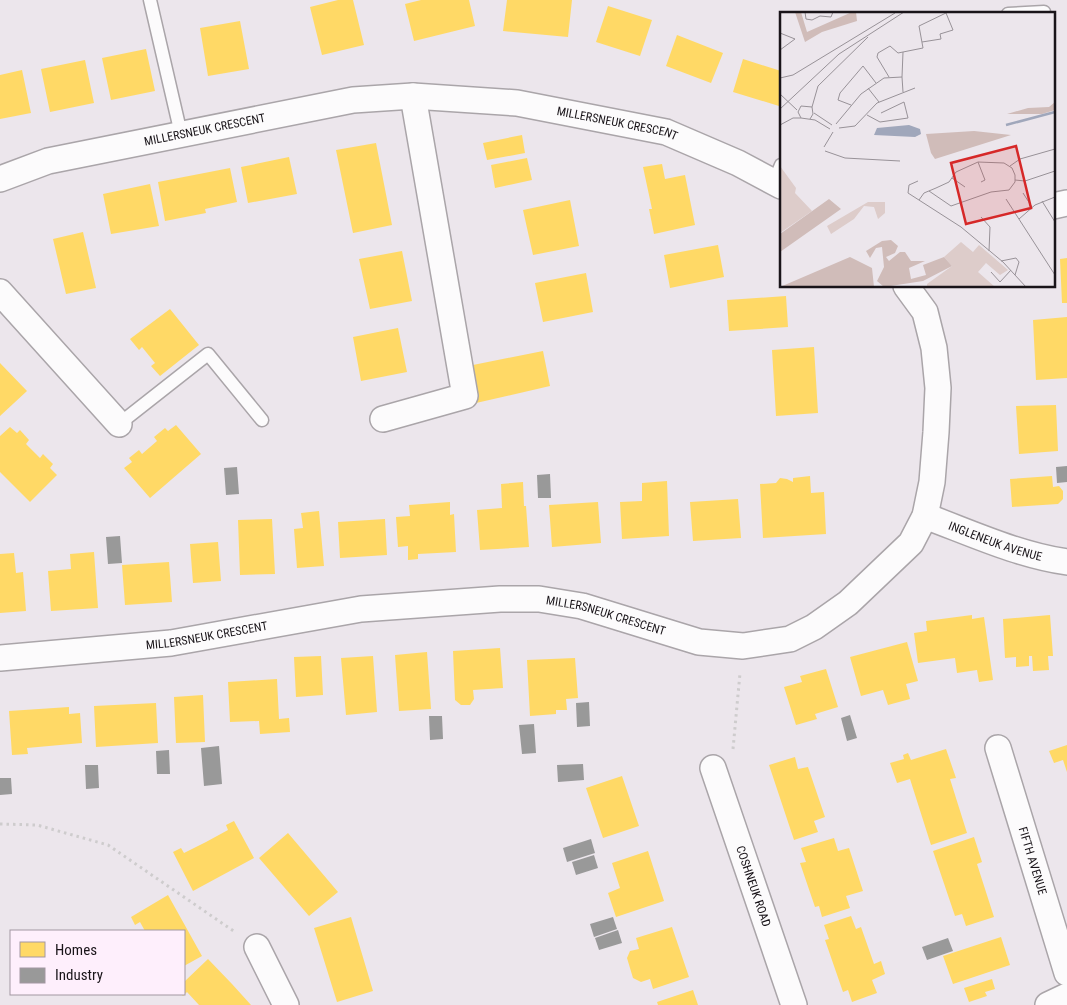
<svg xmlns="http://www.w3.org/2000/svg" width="1067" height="1005" viewBox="0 0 1067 1005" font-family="'Roboto Condensed',sans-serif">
	<rect width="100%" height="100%" fill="#ece6ec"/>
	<path fill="#ffd966" d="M 338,0 L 353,0 L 364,45 L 322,55 L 310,7 Z
		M 421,0 L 469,0 L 475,26 L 414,41 L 405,4 Z
		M 507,0 L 572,0 L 568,37 L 503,31 Z
		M 608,6 L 652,20 L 640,56 L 596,42 Z
		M 240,21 L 249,69 L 208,76 L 200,28 Z
		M 677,35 L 723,53 L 711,83 L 666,66 Z
		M 146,49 L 155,91 L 111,100 L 102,58 Z
		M 743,59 L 781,71 L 781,101 L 779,106 L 733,92 Z
		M 85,60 L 94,103 L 50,112 L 41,69 Z
		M 22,70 L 31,113 L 0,119 L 0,75 Z
		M 522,135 L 525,153 L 487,160 L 483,143 Z
		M 376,143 L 392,225 L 353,233 L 336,150 Z
		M 289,157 L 297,194 L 248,203 L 241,167 Z
		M 527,158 L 532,180 L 495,188 L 491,165 Z
		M 662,164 L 665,179 L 685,175 L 695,225 L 654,234 L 649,209 L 652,209 L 643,167 Z
		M 230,168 L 237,202 L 205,209 L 206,213 L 165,221 L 158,182 Z
		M 150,184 L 159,226 L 111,234 L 103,194 Z
		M 570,200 L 579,246 L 533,255 L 523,210 Z
		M 83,232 L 96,288 L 66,294 L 53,239 Z
		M 718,245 L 724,277 L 670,288 L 664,255 Z
		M 402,251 L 412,301 L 370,309 L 359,259 Z
		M 1067,258 L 1067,303 L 1062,303 L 1060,259 Z
		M 586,273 L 593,312 L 543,322 L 535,283 Z
		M 786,296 L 788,327 L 729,331 L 727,300 Z
		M 170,309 L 199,345 L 160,376 L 151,366 L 155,363 L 142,347 L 139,350 L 130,339 Z
		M 1067,317 L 1067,378 L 1036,380 L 1033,320 Z
		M 398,328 L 407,372 L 361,381 L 353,337 Z
		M 814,347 L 818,413 L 776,416 L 772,350 Z
		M 543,351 L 550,386 L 476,403 L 468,366 Z
		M 0,363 L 27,391 L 0,416 Z
		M 1056,405 L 1058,451 L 1019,454 L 1016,406 Z
		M 176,425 L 201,454 L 150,498 L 124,468 L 132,462 L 129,458 L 139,450 L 142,454 L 157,441 L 154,437 L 165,428 L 168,431 Z
		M 10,427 L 17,433 L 20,430 L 29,440 L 26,444 L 40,458 L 43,454 L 53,464 L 50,468 L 57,475 L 30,502 L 0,472 L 0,436 Z
		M 810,476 L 811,493 L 824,492 L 826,534 L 763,538 L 760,484 L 776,483 L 780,478 L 787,479 L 793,482 L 793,478 Z
		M 1052,476 L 1053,487 L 1059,486 L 1063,491 L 1063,499 L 1058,504 L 1012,507 L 1010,479 Z
		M 667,481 L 669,536 L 622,539 L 620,502 L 642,501 L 642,483 Z
		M 523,482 L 524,506 L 526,506 L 529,547 L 480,550 L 477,510 L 502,508 L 501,484 Z
		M 738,499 L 741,538 L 693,541 L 690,502 Z
		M 450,502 L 450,515 L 454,514 L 456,552 L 418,554 L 418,559 L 408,560 L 408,546 L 398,547 L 396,517 L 410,516 L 409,505 Z
		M 598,502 L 601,543 L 552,547 L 549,505 Z
		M 319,511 L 324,566 L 297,568 L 294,529 L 303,528 L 301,513 Z
		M 272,519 L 275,574 L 240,575 L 238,520 Z
		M 385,519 L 387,555 L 340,558 L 338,522 Z
		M 218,542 L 221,581 L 193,583 L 190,544 Z
		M 94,552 L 98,608 L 51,611 L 48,571 L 71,569 L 70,554 Z
		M 14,553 L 16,573 L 23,572 L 26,611 L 0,613 L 0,554 Z
		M 169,562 L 172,602 L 125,605 L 122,565 Z
		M 972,615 L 972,619 L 984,617 L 993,680 L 979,682 L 977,670 L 957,673 L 955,658 L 918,663 L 914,633 L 927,631 L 926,621 Z
		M 1050,615 L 1053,656 L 1048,656 L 1049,670 L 1033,671 L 1032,656 L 1029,656 L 1029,666 L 1016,667 L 1016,657 L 1005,658 L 1003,619 Z
		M 907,642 L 918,681 L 906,684 L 910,699 L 888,705 L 883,690 L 861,696 L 850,657 Z
		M 500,648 L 503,688 L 473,690 L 474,699 L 470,705 L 461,705 L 455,700 L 453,651 Z
		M 427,652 L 431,709 L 399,711 L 395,655 Z
		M 321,656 L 323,695 L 296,697 L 294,657 Z
		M 373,656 L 377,712 L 346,715 L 341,658 Z
		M 575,658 L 578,698 L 566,699 L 567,710 L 556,710 L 556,714 L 530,716 L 527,660 Z
		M 826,669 L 838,707 L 815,714 L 817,719 L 796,725 L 784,687 L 802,682 L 800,676 Z
		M 277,679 L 279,719 L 289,718 L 290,732 L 260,734 L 259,721 L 230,722 L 228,682 Z
		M 203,695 L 205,742 L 176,743 L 174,697 Z
		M 156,703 L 158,743 L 96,747 L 94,706 Z
		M 69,707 L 69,714 L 80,713 L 82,743 L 27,748 L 28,754 L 12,755 L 9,711 Z
		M 1067,745 L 1067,772 L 1063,760 L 1054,763 L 1049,751 Z
		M 946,749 L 956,778 L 950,779 L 967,833 L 931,845 L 910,779 L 897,783 L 890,763 L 904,759 L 903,755 L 908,753 L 911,760 Z
		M 795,757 L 798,769 L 808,767 L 825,817 L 814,821 L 818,832 L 794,840 L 769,765 Z
		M 622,776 L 639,826 L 603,838 L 586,788 Z
		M 234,821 L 254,858 L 193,891 L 173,852 L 181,848 L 184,853 L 206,842 L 228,830 L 226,825 Z
		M 288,833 L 338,892 L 309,916 L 259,858 Z
		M 974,837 L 982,862 L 977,864 L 994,917 L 966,926 L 962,914 L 955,916 L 933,851 Z
		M 834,838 L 838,851 L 849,848 L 863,891 L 846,896 L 850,908 L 822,917 L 819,906 L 815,907 L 800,863 L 806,862 L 801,848 Z
		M 648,851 L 664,901 L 616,917 L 608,893 L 620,888 L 612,863 Z
		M 168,895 L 202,956 L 184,966 L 184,931 L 145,931 L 140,922 L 135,925 L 131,917 Z
		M 851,916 L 856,929 L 861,927 L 874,964 L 881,961 L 885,974 L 872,980 L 877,993 L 852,1002 L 848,990 L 843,992 L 825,940 L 829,939 L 824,925 Z
		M 351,917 L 373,991 L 337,1002 L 314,928 Z
		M 672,927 L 689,977 L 653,989 L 650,979 L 641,982 L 633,978 L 627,958 L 630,951 L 639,949 L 636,938 Z
		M 1001,937 L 1010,965 L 953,984 L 943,956 Z
		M 208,959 L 232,984 L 251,1005 L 199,1005 L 187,992 L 183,996 L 181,994 L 184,994 L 184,982 Z
		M 992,979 L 995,989 L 985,992 L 987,996 L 969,1002 L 964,988 Z
		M 693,990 L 698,1005 L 658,1005 L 657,1002 Z"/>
	<path fill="#999" d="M 1067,466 L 1067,482 L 1057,483 L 1056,467 Z
		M 237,467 L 239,494 L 226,495 L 224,468 Z
		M 550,474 L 551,498 L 538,498 L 537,475 Z
		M 120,536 L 122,563 L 108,564 L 106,537 Z
		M 589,702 L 590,726 L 577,727 L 576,703 Z
		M 850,715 L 857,738 L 847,741 L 841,718 Z
		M 429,716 L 442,716 L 443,739 L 430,740 Z
		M 534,724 L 536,753 L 522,754 L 519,725 Z
		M 219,746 L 222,784 L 204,786 L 201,748 Z
		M 169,750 L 170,774 L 157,774 L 156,751 Z
		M 583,764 L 584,780 L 558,782 L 557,765 Z
		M 85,765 L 98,765 L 99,788 L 86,789 Z
		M 0,778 L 11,778 L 12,794 L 0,795 Z
		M 591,839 L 595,853 L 567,862 L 563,848 Z
		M 594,855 L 598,868 L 576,875 L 572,862 Z
		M 613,917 L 617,929 L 594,937 L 590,924 Z
		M 618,930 L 622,943 L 599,950 L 595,938 Z
		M 948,938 L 953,951 L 927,960 L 922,947 Z"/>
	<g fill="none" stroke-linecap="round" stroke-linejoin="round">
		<defs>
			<path id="service" d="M 150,0 L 181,134
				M 1008,14 L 1044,12
				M 774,182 L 781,165
				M 119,424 L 208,354 L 262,420"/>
			<g id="minor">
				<path id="s1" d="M 0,179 L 48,161 L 353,100 L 413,96 L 517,103 L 666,132 L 738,163 L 781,186"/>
				<path d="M 1053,206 L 1067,203"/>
				<path d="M 0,292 L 119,424"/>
				<path d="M 383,419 L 465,396 L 413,96"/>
				<path id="s2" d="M 925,516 C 971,533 1018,555 1067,562"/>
				<path id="s3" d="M 0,658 L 171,643 L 361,609 L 500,599 L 539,599 L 582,606 L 699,642 L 743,646 L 790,639 L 814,627 L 848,603 L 911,543 L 925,516 L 932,482 L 936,432 L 938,388 L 934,348 L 925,312 L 906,286"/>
				<path id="s4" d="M 998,748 L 1067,973"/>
				<path id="s5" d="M 713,768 L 794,1005"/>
				<path d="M 257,947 L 286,1005"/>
				<path d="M 1048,1005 L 1067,996"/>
			</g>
		</defs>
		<use href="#service" stroke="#aaa5a9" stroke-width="15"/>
		<use href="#minor" stroke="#aaa5a9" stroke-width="28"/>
		<path stroke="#cecccd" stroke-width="3" stroke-dasharray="2.5 4" stroke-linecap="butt" d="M 733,749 L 740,673
			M 0,824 L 37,825 L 108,845 L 235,932"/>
		<use href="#service" stroke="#fcfbfc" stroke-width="12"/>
		<use href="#minor" stroke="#fcfbfc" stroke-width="25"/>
	</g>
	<g text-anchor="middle" stroke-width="5" stroke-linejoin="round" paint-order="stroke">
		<g font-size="12" fill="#191419" stroke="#feeffc">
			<text dy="4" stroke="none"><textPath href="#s1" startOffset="629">MILLERSNEUK CRESCENT</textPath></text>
			<text dy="4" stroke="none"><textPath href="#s1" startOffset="211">MILLERSNEUK CRESCENT</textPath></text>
			<text dy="4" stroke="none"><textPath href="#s2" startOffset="75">INGLENEUK AVENUE</textPath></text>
			<text dy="4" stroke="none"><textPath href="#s3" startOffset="612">MILLERSNEUK CRESCENT</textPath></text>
			<text dy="4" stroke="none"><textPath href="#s3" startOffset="208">MILLERSNEUK CRESCENT</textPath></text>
			<text dy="4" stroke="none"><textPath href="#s4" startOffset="118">FIFTH AVENUE</textPath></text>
			<text dy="4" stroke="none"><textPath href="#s5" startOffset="125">COSHNEUK ROAD</textPath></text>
		</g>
	</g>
	<g transform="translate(780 12)">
		<rect width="275" height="275" fill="#ece6ec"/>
		<path d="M 0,154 L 16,176 L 15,181 L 32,199 L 0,221 ZM 88,190 L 105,190 L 105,201 L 98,207 L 94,195 L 84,194 L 74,207 L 51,222 L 47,214 ZM 181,230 L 193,240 L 199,233 L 228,258 L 220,263 L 206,251 L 198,260 L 215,275 L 147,275 L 147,272 L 172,254 L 164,245 Z" fill="#ddccca"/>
		<path d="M 15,0 L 21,0 L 27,20 L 72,0 L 76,0 L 77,9 L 42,20 L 25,30 ZM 275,90 L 275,98 L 262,102 L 227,102 L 248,96 L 269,95 ZM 194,119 L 231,123 L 155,147 L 151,141 L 146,122 ZM 49,187 L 61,197 L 0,240 L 0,222 ZM 111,228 L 118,234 L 115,241 L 106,245 L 109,249 L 120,240 L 125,240 L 131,249 L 145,249 L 129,256 L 131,267 L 146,263 L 143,253 L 164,245 L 172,254 L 143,269 L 104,275 L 97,269 L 104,255 L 102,235 L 96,236 L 90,246 L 86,239 L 102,229 ZM 70,245 L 92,256 L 94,275 L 0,275 Z" fill="#d0bcb9"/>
		<path d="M 129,113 L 140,117 L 141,122 L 135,125 L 94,123 L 97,116 Z" fill="#a0a7bb"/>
		<path fill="none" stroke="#a0a7bb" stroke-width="2.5" d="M 226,113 L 275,100"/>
		<path fill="none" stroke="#989298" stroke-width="1" d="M 25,0 L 26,7 L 32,8 L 40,4 L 51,5 L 53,0M 0,21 L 15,27 L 0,38M 142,30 L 161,27 L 160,22 L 173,18 L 166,1M 109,65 L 97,45 L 98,41 L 110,34 L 118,41 L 143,36 L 139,14 L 168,0M 122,65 L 123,40M 0,66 L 13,63 L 115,1M 88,76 L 99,90M 0,82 L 17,98M 71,93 L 58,88 L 60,81 L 83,54 L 96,71M 32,95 L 38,74 L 88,25M 0,97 L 59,42 L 124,0M 34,101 L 52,113M 87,103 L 100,110 L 128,106 L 124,90 L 101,101M 30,107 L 33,102 L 32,95 L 21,94 L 18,100 L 21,106 L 35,108 L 50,117M 56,112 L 81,82 L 104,66 L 122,65 L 123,80M 0,113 L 13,106 L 21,106M 59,116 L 75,114 L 97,91 L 135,76M 44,135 L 53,120M 45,139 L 65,146 L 120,149M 198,150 L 205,168 L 201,170M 230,154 L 240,147 L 275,137M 172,166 L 185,175M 235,168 L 245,169 L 275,159M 138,169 L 129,173 L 128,181 L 181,215 L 223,250 L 246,275M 243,181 L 252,195M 226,187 L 275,263M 139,188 L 144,181 L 156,176 L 169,170 L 176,160 L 198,150 L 224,151 L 232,156 L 235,163 L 235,170 L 229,178 L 211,180 L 171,194 L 149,179M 262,189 L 275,210M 201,205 L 210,215 L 209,239M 239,207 L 255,193 L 275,185M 221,249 L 236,246 L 239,250 L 235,263M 211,260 L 220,270 L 231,258"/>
		<path fill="#d62828" fill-opacity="0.15" stroke="#d62828" stroke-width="2.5" d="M 236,134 L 251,196 L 186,212 L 171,151 Z"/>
		<rect width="275" height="275" fill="none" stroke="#191419" stroke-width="2.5"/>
	</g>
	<rect x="10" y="930" width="175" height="65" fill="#feeffc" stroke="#a297a1"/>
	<rect x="20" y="942" width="25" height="15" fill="#ffd966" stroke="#a297a1"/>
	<text x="55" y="955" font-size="15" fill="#191419">Homes</text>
	<rect x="20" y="968" width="25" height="15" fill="#999999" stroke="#a297a1"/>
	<text x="55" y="980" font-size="15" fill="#191419">Industry</text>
</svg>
